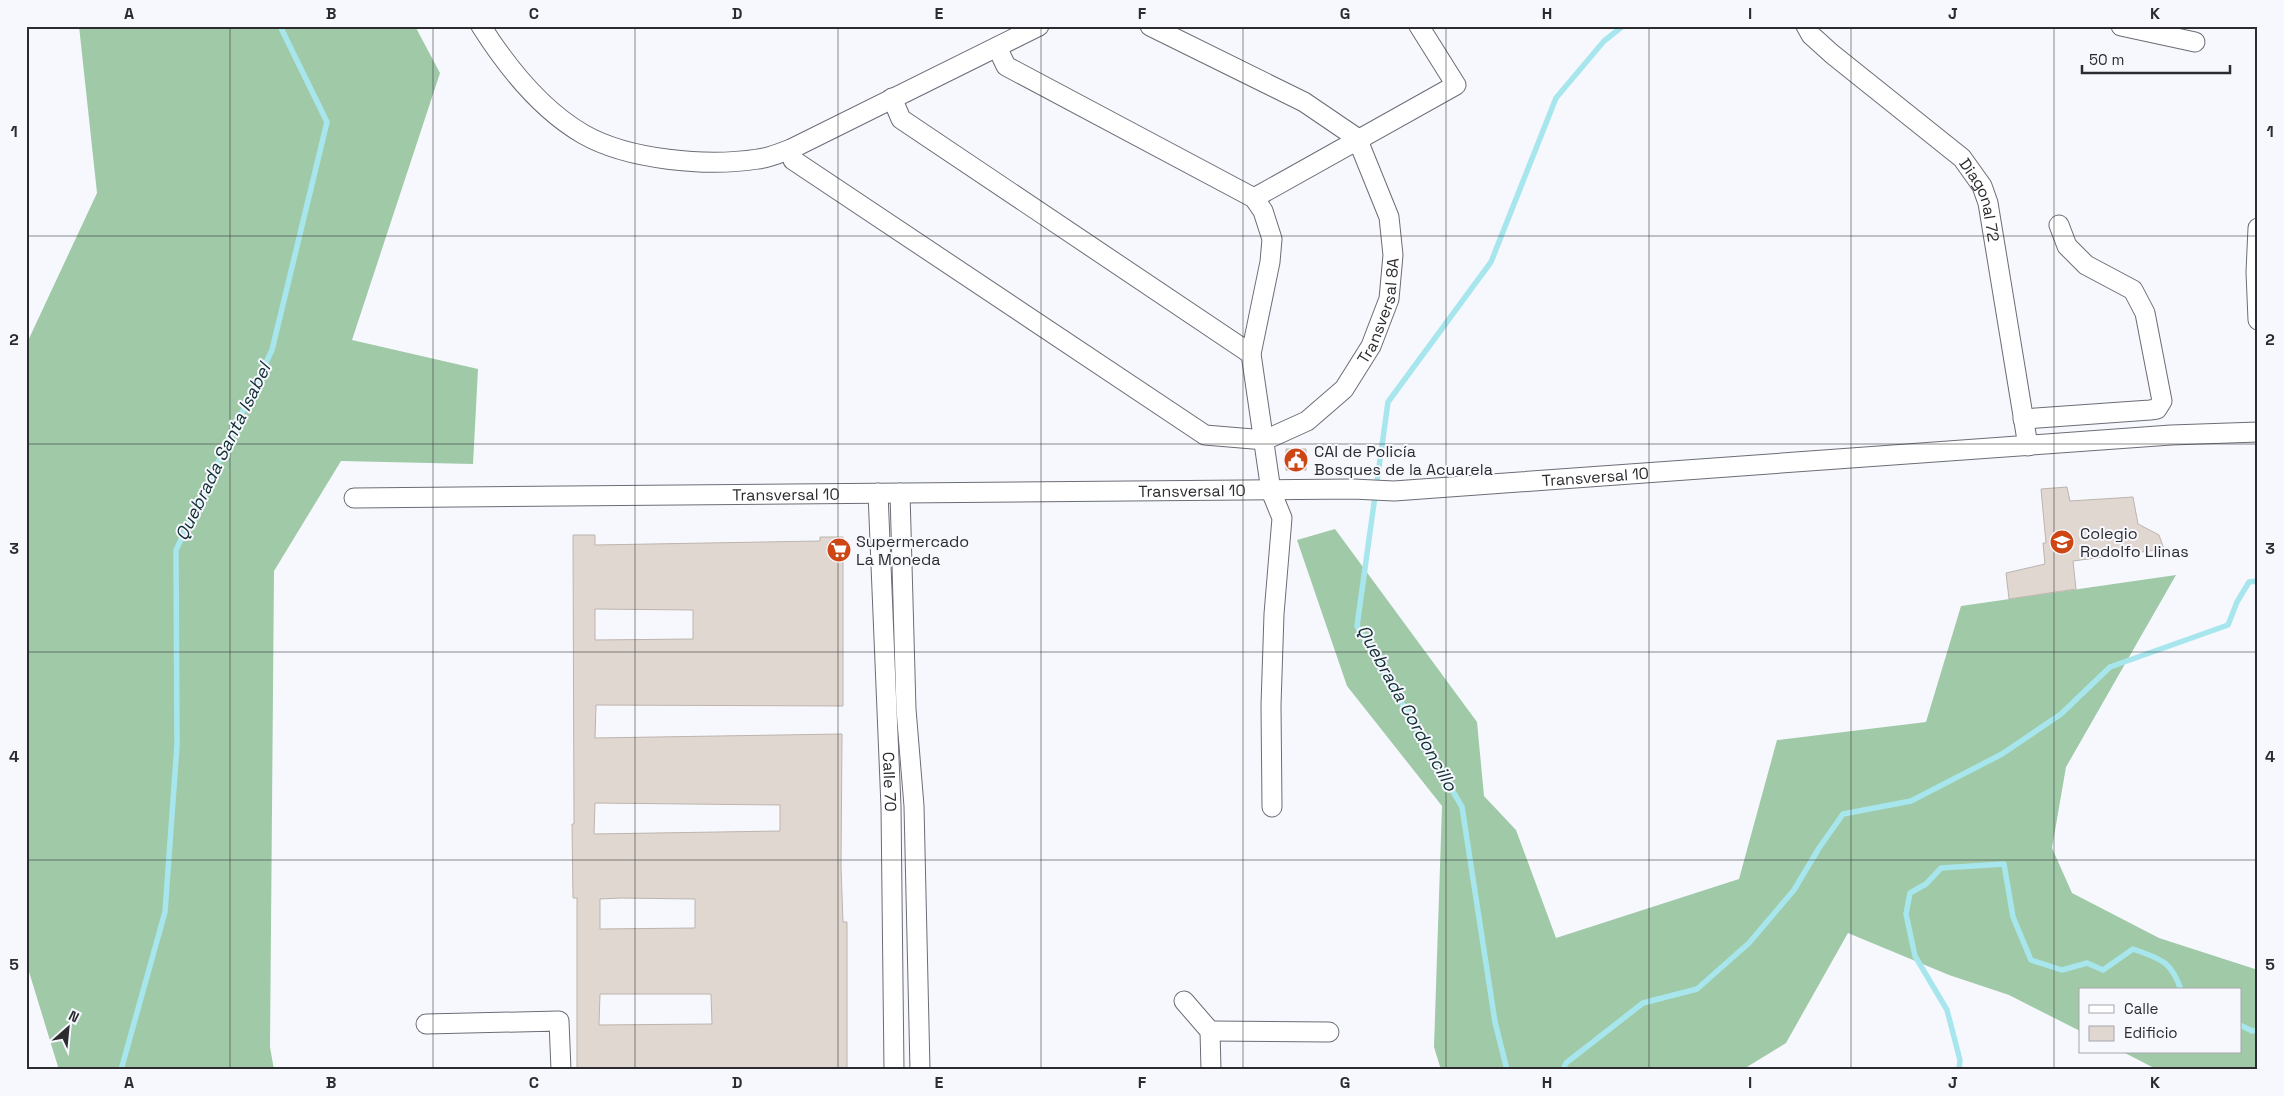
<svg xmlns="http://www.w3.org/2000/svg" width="2284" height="1096" viewBox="0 0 2284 1096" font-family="'Space Grotesk',sans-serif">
	<rect width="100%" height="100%" fill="#f7f8fe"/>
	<path fill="#a0c9a8" d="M 79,26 L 415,26 L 440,73 L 352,340 L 478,369 L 473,464 L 341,461 L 274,571 L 270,1047 L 274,1070 L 59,1070 L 26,962 L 26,345 L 97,193 Z
		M 1335,529 L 1477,722 L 1484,796 L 1516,830 L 1556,938 L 1739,879 L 1777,740 L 1926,722 L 1961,606 L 2176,575 L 2066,767 L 2052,848 L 2072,893 L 2159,938 L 2258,970 L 2258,1070 L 2158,1070 L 2123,1052 L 2240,1052 L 2240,990 L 2080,990 L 2080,1031 L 2009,995 L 1949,975 L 1848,933 L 1786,1043 L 1742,1070 L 1441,1070 L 1434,1047 L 1442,806 L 1347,686 L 1297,540 Z"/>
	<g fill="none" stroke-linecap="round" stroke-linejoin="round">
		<path stroke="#a8e6ed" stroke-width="5.5" d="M 2240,1025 L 2252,1031 L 2258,1030
			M 121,1070 L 165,912 L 177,745 L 176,550 L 272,350 L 327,122 L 280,26
			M 1507,1070 L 1495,1022 L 1462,807 L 1357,626 L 1388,402 L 1491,262 L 1556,98 L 1604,41 L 1623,26
			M 1563,1070 L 1566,1063 L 1643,1003 L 1697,989 L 1749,943 L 1794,890 L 1819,848 L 1843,814 L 1911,801 L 2002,754 L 2061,714 L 2110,667 L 2228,625 L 2237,602 L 2249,582 L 2258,581
			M 1959,1070 L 1960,1060 L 1947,1010 L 1915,956 L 1906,914 L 1910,893 L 1926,884 L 1941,868 L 2004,864 L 2013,917 L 2031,960 L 2062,970 L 2087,963 L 2103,970 L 2133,949 C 2160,959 2171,960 2181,990"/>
	</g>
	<path fill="#e0d7d0" stroke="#bdb4ad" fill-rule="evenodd" d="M 1286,449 L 1306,449 L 1306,470 L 1286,470 Z
		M 2067,487 L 2070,501 L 2133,497 L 2138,524 L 2159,535 L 2164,549 L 2073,561 L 2076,589 L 2009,599 L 2006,573 L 2045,564 L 2043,543 L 2046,543 L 2041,489 Z
		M 573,535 L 595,535 L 595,545 L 820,541 L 820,537 L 843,537 L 843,706 L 596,705 L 595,738 L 842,734 L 841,867 L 843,922 L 847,922 L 847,1070 L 577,1070 L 577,898 L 573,898 L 572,824 L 574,824 ZM 595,609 L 693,610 L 693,639 L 595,640 ZM 595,803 L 780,805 L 780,831 L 594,834 ZM 621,898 L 695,899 L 695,928 L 600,929 L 600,899 ZM 600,994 L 711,994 L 712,1024 L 599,1025 Z"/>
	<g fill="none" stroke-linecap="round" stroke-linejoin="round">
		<defs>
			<g id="minor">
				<path d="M 481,26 C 507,67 540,109 583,134 C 628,160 707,167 758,159 C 769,158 780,153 791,149 L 1039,26"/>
				<path id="s1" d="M 1806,26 L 1811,35 L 1832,54 L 1962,158 L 1982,186 L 1988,203 L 2028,446"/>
				<path d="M 2121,26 L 2195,42"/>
				<path d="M 997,47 L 1006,66 L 1254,198 L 1263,211 L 1272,239 L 1270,262 L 1251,354 L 1271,491 L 1282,518 L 1274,614 L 1271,705 L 1272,807"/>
				<path d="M 892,98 L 901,119 L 1251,354"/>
				<path id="s2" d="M 791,149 L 793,160 L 1205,435 L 1265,440 L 1307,421 L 1344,389 L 1371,346 L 1389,299 L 1393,255 L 1389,217 L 1357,138 L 1304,102 L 1150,26"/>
				<path d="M 1254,198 L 1456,85 L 1419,26"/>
				<path d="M 2258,228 L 2256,272 L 2258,320"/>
				<path d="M 2023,419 L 2150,410 L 2157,409 L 2162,401 L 2145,313 L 2133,290 L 2086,265 L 2067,246 L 2059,225"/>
				<path id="s3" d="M 878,493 L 891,807 L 894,1070"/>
				<path d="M 900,493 L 906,709 L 914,806 L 920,1070"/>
				<path id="s4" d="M 354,498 L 1353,489 L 1394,491 L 2171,435 L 2258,432"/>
				<path d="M 1184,1001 L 1210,1031 L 1211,1070"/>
				<path d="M 426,1024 L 559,1021 L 561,1070"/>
				<path d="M 1210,1031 L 1329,1032"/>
			</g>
		</defs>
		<use href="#minor" stroke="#6b6d76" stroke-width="21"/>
		<use href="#minor" stroke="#fff" stroke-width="19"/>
	</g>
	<path fill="none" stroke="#2c2c30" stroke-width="1" stroke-opacity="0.55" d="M 230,26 L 230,1070M 433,26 L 433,1070M 635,26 L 635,1070M 838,26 L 838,1070M 1041,26 L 1041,1070M 1243,26 L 1243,1070M 1446,26 L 1446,1070M 1649,26 L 1649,1070M 1851,26 L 1851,1070M 2054,26 L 2054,1070M 26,236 L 2258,236M 26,444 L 2258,444M 26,652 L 2258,652M 26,860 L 2258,860"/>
	<defs>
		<symbol id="civic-disc" viewBox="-11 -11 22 22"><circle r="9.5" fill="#cd4614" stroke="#f7f8fe"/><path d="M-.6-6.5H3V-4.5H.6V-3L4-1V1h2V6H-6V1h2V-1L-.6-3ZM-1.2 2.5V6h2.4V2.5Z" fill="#fff"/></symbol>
		<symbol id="school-disc" viewBox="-11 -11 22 22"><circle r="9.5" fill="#cd4614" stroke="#f7f8fe"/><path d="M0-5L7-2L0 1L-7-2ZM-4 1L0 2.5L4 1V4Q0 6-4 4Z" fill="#fff"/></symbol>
		<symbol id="supermarket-disc" viewBox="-11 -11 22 22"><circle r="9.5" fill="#cd4614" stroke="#f7f8fe"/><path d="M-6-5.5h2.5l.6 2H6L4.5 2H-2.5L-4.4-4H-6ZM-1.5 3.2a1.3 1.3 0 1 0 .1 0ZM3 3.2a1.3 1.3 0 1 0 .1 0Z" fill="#fff"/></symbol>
	</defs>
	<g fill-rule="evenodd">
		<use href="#civic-disc" x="1282" y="446" width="28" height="28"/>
		<use href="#school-disc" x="2048" y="528" width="28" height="28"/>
		<use href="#supermarket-disc" x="825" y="536" width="28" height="28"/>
	</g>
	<g text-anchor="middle" stroke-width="4" stroke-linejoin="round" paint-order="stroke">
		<g font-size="16" fill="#2c2c30" stroke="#f7f8fe">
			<text dy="6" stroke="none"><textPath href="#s1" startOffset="252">Diagonal 72</textPath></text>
			<text dy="6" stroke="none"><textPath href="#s2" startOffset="749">Transversal 8A</textPath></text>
			<text dy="6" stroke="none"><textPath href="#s4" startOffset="1242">Transversal 10</textPath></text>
			<text dy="6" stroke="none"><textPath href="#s4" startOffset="838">Transversal 10</textPath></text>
			<text dy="6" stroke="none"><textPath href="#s4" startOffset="432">Transversal 10</textPath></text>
			<text dy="6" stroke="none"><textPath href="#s3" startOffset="289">Calle 70</textPath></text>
		</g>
		<g font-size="16" fill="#2c2c30" stroke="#f7f8fe" text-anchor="start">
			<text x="1314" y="457">CAI de Policía<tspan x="1314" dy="18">Bosques de la Acuarela</tspan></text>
			<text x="2080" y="539">Colegio<tspan x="2080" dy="18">Rodolfo Llinas</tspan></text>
			<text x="856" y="547">Supermercado<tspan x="856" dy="18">La Moneda</tspan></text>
		</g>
		<g font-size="18" font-style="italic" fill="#102f33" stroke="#f7f8fe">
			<text transform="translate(223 452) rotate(-64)" y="6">Quebrada Santa Isabel</text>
			<text transform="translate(1407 708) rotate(61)" y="6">Quebrada Cordoncillo</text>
		</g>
	</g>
	<rect width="2284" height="1096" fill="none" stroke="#f7f8fe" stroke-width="55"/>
	<rect x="2079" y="988" width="162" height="65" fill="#f7f8fe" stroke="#a6a6ac"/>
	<rect x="2089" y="1005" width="25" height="8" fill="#ffffff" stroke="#a6a6ac"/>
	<text x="2124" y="1014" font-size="15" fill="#2c2c30">Calle</text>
	<rect x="2089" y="1026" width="25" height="15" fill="#e0d7d0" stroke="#a6a6ac"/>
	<text x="2124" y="1038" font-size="15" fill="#2c2c30">Edificio</text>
	<g transform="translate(68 1028) rotate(27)" stroke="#f7f8fe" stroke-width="4" paint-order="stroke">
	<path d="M0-4L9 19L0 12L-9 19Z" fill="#2c2c30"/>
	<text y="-8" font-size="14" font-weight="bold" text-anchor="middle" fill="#2c2c30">N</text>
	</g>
	<path d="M2082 65v8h148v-8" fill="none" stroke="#2c2c30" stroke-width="2.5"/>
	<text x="2089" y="65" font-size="15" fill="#2c2c30" stroke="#f7f8fe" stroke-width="4" paint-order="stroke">50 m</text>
	<rect x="28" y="28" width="2228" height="1040" fill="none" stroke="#2c2c30" stroke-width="2"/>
	<g font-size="16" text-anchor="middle" font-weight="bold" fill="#2c2c30">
		<text x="129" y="19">A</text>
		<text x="331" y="19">B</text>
		<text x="534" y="19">C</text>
		<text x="737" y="19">D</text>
		<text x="939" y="19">E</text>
		<text x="1142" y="19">F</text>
		<text x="1345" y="19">G</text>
		<text x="1547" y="19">H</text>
		<text x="1750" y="19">I</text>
		<text x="1953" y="19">J</text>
		<text x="2155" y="19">K</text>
		<text x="14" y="137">1</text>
		<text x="2270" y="137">1</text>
		<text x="14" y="345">2</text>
		<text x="2270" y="345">2</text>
		<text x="14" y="554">3</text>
		<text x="2270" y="554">3</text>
		<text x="14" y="762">4</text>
		<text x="2270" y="762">4</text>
		<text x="14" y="970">5</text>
		<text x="2270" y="970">5</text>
		<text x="129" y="1088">A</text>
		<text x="331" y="1088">B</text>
		<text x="534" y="1088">C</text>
		<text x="737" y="1088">D</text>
		<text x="939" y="1088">E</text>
		<text x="1142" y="1088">F</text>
		<text x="1345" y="1088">G</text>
		<text x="1547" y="1088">H</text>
		<text x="1750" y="1088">I</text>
		<text x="1953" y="1088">J</text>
		<text x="2155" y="1088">K</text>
	</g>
</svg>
